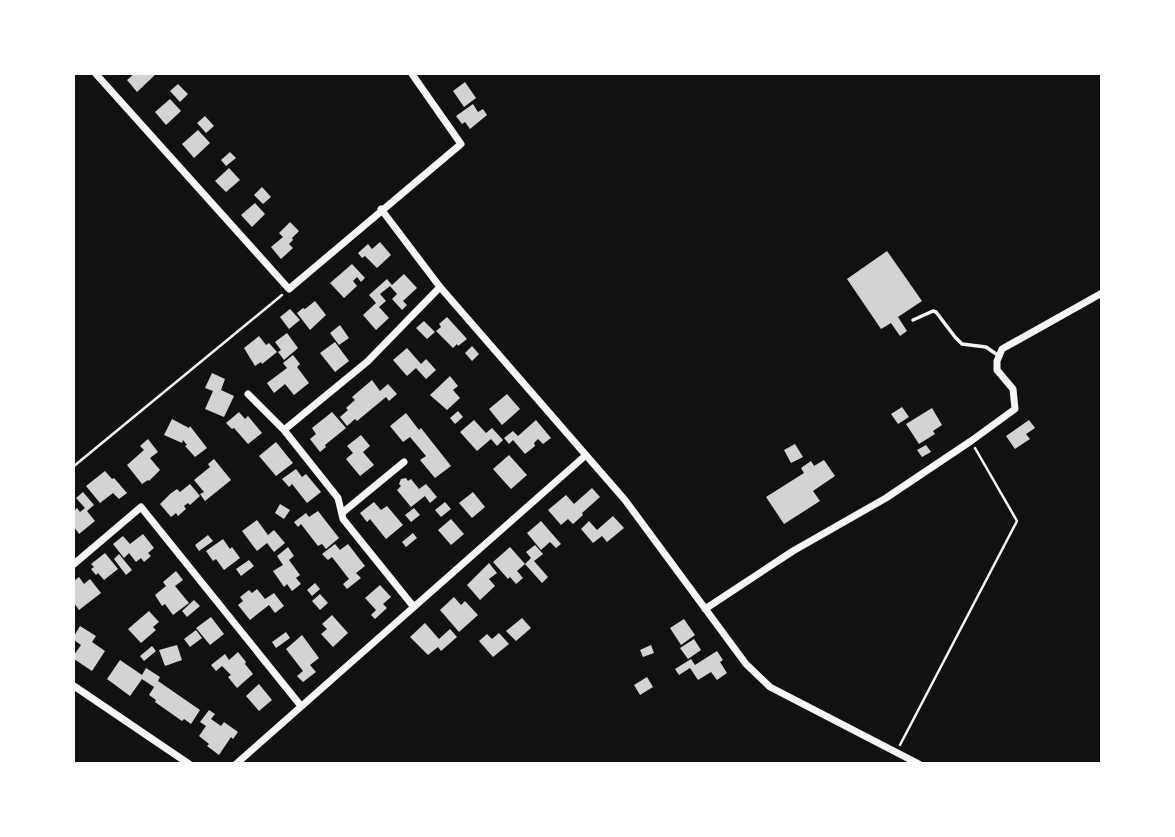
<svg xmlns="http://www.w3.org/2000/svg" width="1175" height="837" viewBox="0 0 1175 837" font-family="Literata,serif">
	<rect width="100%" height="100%" fill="#111"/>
	<path fill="#d3d3d3" d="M 134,74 L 156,74 L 137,92 L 127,80 Z
		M 465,82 L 476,98 L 464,107 L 453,91 Z
		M 178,84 L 188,94 L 180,102 L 170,91 Z
		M 170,99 L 181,111 L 166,125 L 155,112 Z
		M 473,104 L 478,112 L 483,109 L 487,115 L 470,129 L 465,122 L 462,124 L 456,116 Z
		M 205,116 L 214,126 L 206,133 L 197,123 Z
		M 198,130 L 210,143 L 194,158 L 182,144 Z
		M 230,152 L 236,158 L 226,166 L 221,160 Z
		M 229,168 L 240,180 L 226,192 L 215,181 Z
		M 262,187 L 271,197 L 263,204 L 254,195 Z
		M 255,203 L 265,214 L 252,227 L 241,215 Z
		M 290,222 L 299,231 L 292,238 L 293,240 L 289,244 L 293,248 L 281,259 L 271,247 L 283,237 L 279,233 Z
		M 380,242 L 391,255 L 377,268 L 365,256 L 362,258 L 358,253 L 368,244 L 372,249 Z
		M 887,251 L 922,301 L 898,317 L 907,331 L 900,336 L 891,323 L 881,329 L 847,279 Z
		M 352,264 L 365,278 L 361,282 L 357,277 L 353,281 L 357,286 L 344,298 L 330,283 Z
		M 404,274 L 417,288 L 403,301 L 407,305 L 402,310 L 392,299 L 397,294 L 390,286 L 380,294 L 386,301 L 379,307 L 389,318 L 376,330 L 363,315 L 376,303 L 369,295 L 387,279 L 392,285 Z
		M 315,301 L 326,315 L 310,330 L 297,313 L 303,308 L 305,309 Z
		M 290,309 L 300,320 L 289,329 L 280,317 Z
		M 447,317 L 467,339 L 458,346 L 457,344 L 453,348 L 436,331 L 441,327 L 439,324 Z
		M 424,321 L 435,332 L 427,339 L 416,328 Z
		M 340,325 L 349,338 L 339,345 L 330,333 Z
		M 287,333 L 298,348 L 284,360 L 278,352 L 281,350 L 275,342 Z
		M 259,336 L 266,345 L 269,343 L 277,352 L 262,364 L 261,362 L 255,366 L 244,348 Z
		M 335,342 L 349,361 L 335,372 L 320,353 Z
		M 472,346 L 479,354 L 472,361 L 465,353 Z
		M 407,348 L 421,364 L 426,359 L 436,370 L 426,379 L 416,368 L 407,376 L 393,360 Z
		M 293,355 L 300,364 L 297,367 L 309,383 L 294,395 L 285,384 L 274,393 L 267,383 L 287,368 L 283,363 Z
		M 212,373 L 225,379 L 221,390 L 234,396 L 224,417 L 205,409 L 213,391 L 205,388 Z
		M 450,376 L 458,386 L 453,390 L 460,398 L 447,410 L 430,395 Z
		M 372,380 L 380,391 L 388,384 L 397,394 L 389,401 L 386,397 L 357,421 L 355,419 L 347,426 L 340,417 L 348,410 L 346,408 L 355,400 L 352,397 Z
		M 507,394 L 520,409 L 502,425 L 489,409 Z
		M 902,407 L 909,417 L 898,424 L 891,414 Z
		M 932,408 L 942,425 L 933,431 L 935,434 L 919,444 L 906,424 Z
		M 458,411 L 463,417 L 455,424 L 450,418 Z
		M 239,412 L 245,419 L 248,416 L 262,433 L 248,444 L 234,428 L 232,429 L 226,423 Z
		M 332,412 L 346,428 L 325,445 L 326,447 L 320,452 L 310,439 L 316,434 L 312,428 Z
		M 406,413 L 419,430 L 421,428 L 451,466 L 435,478 L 420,460 L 426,456 L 410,437 L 403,442 L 390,426 Z
		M 172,419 L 189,428 L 190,426 L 207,448 L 195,457 L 185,446 L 187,445 L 183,440 L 182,443 L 164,435 Z
		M 474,420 L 486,433 L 492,428 L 503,440 L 497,446 L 491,439 L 477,451 L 460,432 Z
		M 536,420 L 551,438 L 543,444 L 538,439 L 534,443 L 535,446 L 525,454 L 513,440 L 509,444 L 504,438 L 513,431 L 518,436 Z
		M 1029,420 L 1035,428 L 1026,434 L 1030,439 L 1015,449 L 1006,436 Z
		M 361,435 L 370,446 L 363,452 L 374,465 L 360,476 L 346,459 L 353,453 L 347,446 Z
		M 148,439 L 158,452 L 150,458 L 160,470 L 149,481 L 148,480 L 142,484 L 127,465 L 144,450 L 140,446 Z
		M 276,442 L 293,463 L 276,476 L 259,456 Z
		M 795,444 L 803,457 L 791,463 L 784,450 Z
		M 926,445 L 931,452 L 922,457 L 917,450 Z
		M 509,455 L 527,475 L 511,489 L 493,469 Z
		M 214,459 L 231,480 L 205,501 L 200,494 L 204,492 L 194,480 L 210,467 L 208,464 Z
		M 824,460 L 835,476 L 813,491 L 820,501 L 784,524 L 766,497 L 804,473 L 801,468 L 811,461 L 814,466 Z
		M 296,469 L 302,477 L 306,474 L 321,492 L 307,503 L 292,484 L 289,487 L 282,479 Z
		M 105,471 L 112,479 L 114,478 L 127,493 L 119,499 L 113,493 L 100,503 L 86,486 Z
		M 406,478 L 408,481 L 411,479 L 419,489 L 426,484 L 437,497 L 430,503 L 425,496 L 411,507 L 397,490 L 401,486 L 399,484 L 401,479 Z
		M 190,484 L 200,496 L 190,505 L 188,503 L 184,506 L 186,509 L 178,516 L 176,513 L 171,517 L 160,504 L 170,494 L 177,489 L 180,492 Z
		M 592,488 L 600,497 L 582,513 L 583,515 L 573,524 L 568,519 L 561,525 L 548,510 L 566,495 L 574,504 Z
		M 83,492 L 94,505 L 87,511 L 95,521 L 79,534 L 74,527 L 74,511 L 77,508 L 80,512 L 85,508 L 76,498 Z
		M 473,492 L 485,507 L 472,518 L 459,503 Z
		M 374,502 L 381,510 L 387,506 L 403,525 L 386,539 L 370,519 L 367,522 L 360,513 Z
		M 445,502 L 451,509 L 441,517 L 435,510 Z
		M 280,504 L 290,510 L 284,519 L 275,513 Z
		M 414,508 L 420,515 L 411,522 L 405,515 Z
		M 318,511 L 339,538 L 326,549 L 322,544 L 318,546 L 301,524 L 298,527 L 294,522 L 306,513 L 309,517 Z
		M 613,516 L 624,528 L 607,542 L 602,536 L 593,543 L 581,529 L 589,521 L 597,530 Z
		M 451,519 L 464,534 L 451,545 L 438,530 Z
		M 257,520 L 268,535 L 274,530 L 285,543 L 274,552 L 267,543 L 257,551 L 242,531 Z
		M 541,521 L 561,544 L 556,548 L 550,542 L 541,550 L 527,533 Z
		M 413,533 L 417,538 L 406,547 L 402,542 Z
		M 143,534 L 154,548 L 148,553 L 151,556 L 144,562 L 141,558 L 136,562 L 129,553 L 124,558 L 113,544 L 123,536 L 130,544 Z
		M 208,535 L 213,541 L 199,551 L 195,545 Z
		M 223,539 L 230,549 L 232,547 L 240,558 L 224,570 L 216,559 L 213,561 L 206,551 Z
		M 335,544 L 340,550 L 348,544 L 365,566 L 356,573 L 361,578 L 347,589 L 343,584 L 349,579 L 332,557 L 328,560 L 322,554 Z
		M 535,545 L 543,554 L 534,561 L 548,577 L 542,583 L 525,564 L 531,558 L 526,552 Z
		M 288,547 L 294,556 L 289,560 L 300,575 L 296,578 L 301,584 L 292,591 L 287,584 L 284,587 L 273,571 L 283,565 L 277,556 Z
		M 510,547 L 525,564 L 517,571 L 523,578 L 516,584 L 510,577 L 508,579 L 493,562 Z
		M 105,553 L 118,569 L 104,580 L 98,573 L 96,575 L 91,569 L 94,567 L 91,564 Z
		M 119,554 L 132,570 L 126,575 L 114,559 Z
		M 249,560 L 254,566 L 241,576 L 236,569 Z
		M 489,563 L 497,573 L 489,579 L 495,586 L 480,600 L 467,585 Z
		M 176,571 L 183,580 L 175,586 L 189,603 L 173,615 L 165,604 L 162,606 L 155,595 L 166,586 L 163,582 Z
		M 79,577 L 84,584 L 90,579 L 101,593 L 79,610 L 74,603 L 74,581 Z
		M 315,583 L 320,589 L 312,596 L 307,590 Z
		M 380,585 L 391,597 L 383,604 L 387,608 L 375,619 L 371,615 L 376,610 L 365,598 Z
		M 257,589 L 265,599 L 274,593 L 284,606 L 275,613 L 269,605 L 250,620 L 238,605 L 243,601 L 240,597 L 249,590 L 252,593 Z
		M 320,594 L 328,603 L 320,610 L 312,601 Z
		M 454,597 L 461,605 L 465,601 L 478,615 L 459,632 L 440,610 Z
		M 194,600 L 200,606 L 187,617 L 182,611 Z
		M 149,611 L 159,622 L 153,627 L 156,630 L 141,643 L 128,629 Z
		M 332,615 L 348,633 L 333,647 L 321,634 L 327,629 L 322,624 Z
		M 211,617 L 224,634 L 210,645 L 196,628 Z
		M 522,618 L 531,628 L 516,641 L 506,631 Z
		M 684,619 L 695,635 L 681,645 L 670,628 Z
		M 425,623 L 439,639 L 450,629 L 457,637 L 441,651 L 438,647 L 428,655 L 410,637 Z
		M 80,626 L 96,636 L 92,642 L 105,651 L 92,671 L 74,659 L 74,655 L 81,645 L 74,640 L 74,636 Z
		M 196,630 L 202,638 L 190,647 L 184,639 Z
		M 286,632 L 290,638 L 276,648 L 272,642 Z
		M 499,633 L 509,644 L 493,657 L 479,641 L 487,634 L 492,639 Z
		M 302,635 L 319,658 L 310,665 L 316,672 L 303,682 L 297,676 L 303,671 L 286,649 Z
		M 694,639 L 701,650 L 688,659 L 680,648 Z
		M 177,645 L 182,660 L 165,666 L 159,650 Z
		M 651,645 L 654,653 L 643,657 L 640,650 Z
		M 152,646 L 156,651 L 144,661 L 140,656 Z
		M 717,651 L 723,660 L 720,662 L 727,673 L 717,680 L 711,672 L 698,680 L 690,668 L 679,675 L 675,669 L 691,659 L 695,665 Z
		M 238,652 L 246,662 L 245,664 L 253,674 L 237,688 L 228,677 L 231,675 L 222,666 L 216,671 L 211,665 L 225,654 L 229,660 Z
		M 120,660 L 142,675 L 146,668 L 160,677 L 158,681 L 200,710 L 191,724 L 184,719 L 182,721 L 155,702 L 156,700 L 149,695 L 154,687 L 142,679 L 130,696 L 107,679 Z
		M 647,677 L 653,687 L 640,695 L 634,685 Z
		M 259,684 L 272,700 L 259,711 L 246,696 Z
		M 209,710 L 215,714 L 211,719 L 221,726 L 224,722 L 238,732 L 233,739 L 231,737 L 219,755 L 207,746 L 209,744 L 199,736 L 206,726 L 200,722 Z"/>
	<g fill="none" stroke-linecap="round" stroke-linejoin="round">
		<path stroke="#f5f5f5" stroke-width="2.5" d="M 74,466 L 282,295
			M 900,745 L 1017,521 L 975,448"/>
		<path stroke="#f5f5f5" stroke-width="3.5" d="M 913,320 L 933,311 L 936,312 L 955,337 L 962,344 L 986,347 L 999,356"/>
		<path stroke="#f5f5f5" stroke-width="7" d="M 96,74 L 289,289 L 461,144 L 412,74
			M 381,209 L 440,287 L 625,500 L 746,664 L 770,687 L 919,764
			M 248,394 L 284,430
			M 342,513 L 404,462
			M 74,564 L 141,507 L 301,706
			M 413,606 L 343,519 L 338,498 L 284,430 L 368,361 L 440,287
			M 705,609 L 793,551 L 886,498 L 971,441 L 1015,409 L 1013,389 L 997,370 L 997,361 L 1002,349 L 1102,293
			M 74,686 L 189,764
			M 236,764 L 586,455"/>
	</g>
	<rect width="1175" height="837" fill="none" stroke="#ffffff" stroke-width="150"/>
</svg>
